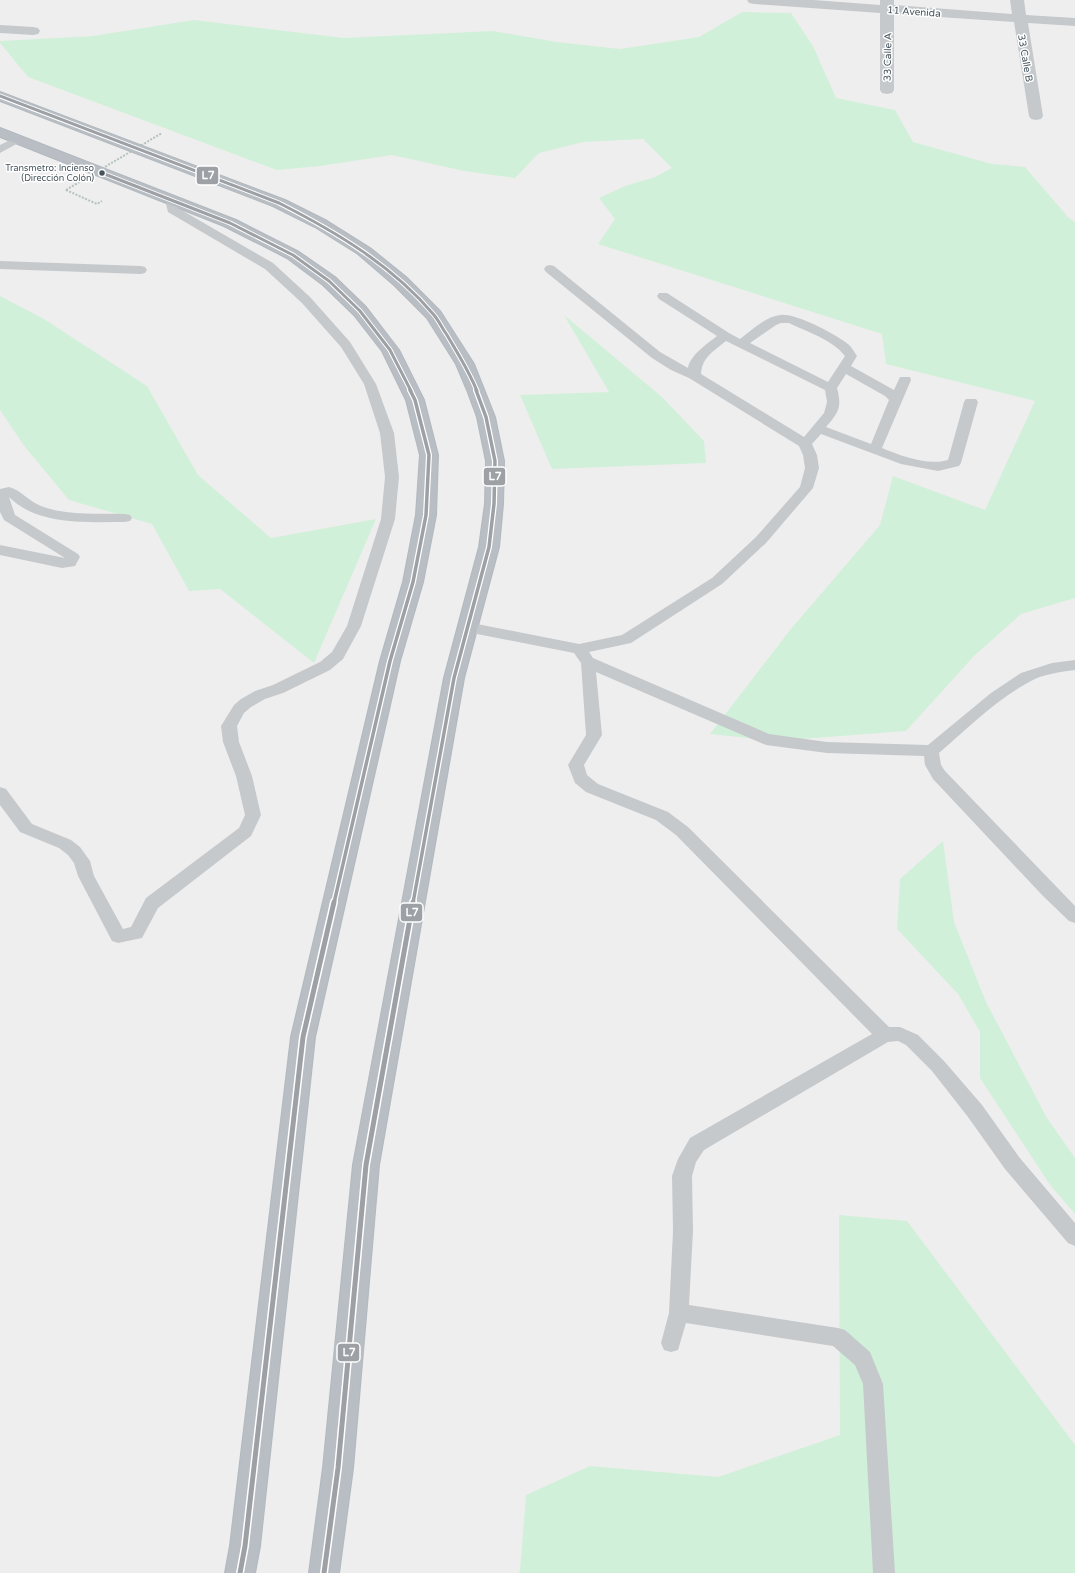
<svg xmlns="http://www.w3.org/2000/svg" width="1075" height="1573" viewBox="0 0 1075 1573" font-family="'Varela Round',sans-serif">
	<rect width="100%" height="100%" fill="#efeeee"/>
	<path fill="#d1f0d9" d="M 742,12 L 791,13 L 813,46 L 836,98 L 895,110 L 913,142 L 992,164 L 1025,167 L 1068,217 L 1075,222 L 1075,598 L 1021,614 L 975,655 L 906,731 L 775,741 L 710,734 L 790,630 L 880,525 L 893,476 L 985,510 L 1035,401 L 886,364 L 882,334 L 598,244 L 615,219 L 599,198 L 625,186 L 655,177 L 672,168 L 643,139 L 583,142 L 539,153 L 515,178 L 464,171 L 392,155 L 320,166 L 277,170 L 28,77 L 0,43 L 0,41 L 93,36 L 194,20 L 344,38 L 493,31 L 557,42 L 620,49 L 699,37 Z
		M 0,296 L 44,319 L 147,386 L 198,475 L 271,538 L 376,519 L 314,663 L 220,589 L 189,591 L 152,524 L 69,500 L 25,447 L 0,410 Z
		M 564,315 L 662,397 L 704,441 L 706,463 L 552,469 L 520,395 L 609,392 Z
		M 943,841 L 954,922 L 986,1002 L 1047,1118 L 1075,1158 L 1075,1214 L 1050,1185 L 980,1078 L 980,1032 L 958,994 L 897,929 L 900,879 Z
		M 839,1215 L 907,1221 L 1075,1445 L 1075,1573 L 518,1573 L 520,1571 L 526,1495 L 590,1466 L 718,1477 L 840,1435 Z"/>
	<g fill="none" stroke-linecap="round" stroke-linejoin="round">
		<defs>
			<path id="highway" d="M 0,92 L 285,200 L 327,221 L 370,248 L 406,277 L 440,311 L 474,364 L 495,417 L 504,461 L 503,504 L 499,547 L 464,678 L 379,1165 L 353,1468 L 339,1573 L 309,1573 L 323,1468 L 353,1165 L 444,678 L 479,547 L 485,504 L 486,461 L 477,417 L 467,390 L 456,364 L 427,318 L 394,285 L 358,254 L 315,227 L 273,206 L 0,101 Z
				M 0,128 L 236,220 L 299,252 L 335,277 L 366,307 L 399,350 L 424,400 L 438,455 L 436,515 L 423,582 L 400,661 L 315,1037 L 260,1546 L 255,1573 L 225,1573 L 230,1546 L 291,1037 L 380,661 L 403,582 L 416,515 L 420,455 L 406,400 L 382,351 L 354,315 L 323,285 L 287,258 L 224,226 L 0,137 Z"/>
		</defs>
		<use href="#highway" stroke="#b2b9bf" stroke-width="2"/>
		<path stroke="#b4c2bc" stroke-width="2" stroke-dasharray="2 1.5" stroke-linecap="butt" d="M 66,190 L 97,204 L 102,201"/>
		<path fill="#c5c9cc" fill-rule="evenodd" d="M 18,136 L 22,137 L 23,139 L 22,141 L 0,153 L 0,145 Z
			M 171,197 L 175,198 L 178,208 L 273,263 L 310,297 L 350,342 L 376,384 L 394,433 L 399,477 L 395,519 L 361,626 L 343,659 L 330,670 L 283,693 L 265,699 L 251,707 L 244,713 L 237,726 L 239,742 L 252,776 L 261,815 L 251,836 L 158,908 L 142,938 L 118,943 L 112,941 L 78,876 L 74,863 L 68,855 L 59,848 L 20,832 L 0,805 L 0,787 L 6,789 L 32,824 L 71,840 L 80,847 L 90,861 L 94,876 L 123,929 L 131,927 L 146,898 L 239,828 L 245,815 L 236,776 L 223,742 L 221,726 L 234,705 L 241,699 L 255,691 L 273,685 L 320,662 L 332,652 L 347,626 L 381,519 L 385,477 L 380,433 L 364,384 L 341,347 L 302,303 L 265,269 L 168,212 L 165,200 L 167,198 Z
			M 0,261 L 141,266 L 145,267 L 147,270 L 145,273 L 141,274 L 0,269 Z
			M 550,265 L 554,266 L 660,352 L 688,368 C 690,355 707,344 717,336 L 659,299 L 657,296 L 659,293 L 667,293 L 729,333 L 740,339 C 752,330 765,317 780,315 C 796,313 835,334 848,344 C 852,347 854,352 857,356 L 851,366 L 894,390 L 900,377 L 910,377 L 911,380 L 882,448 C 902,456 927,466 948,460 L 964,402 L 966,399 L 976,399 L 978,402 L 961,463 L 959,466 L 938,471 L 901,464 L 821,434 L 812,444 L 817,455 L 819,468 L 813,488 L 766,543 L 722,584 L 631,643 L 589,652 L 593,658 L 769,734 L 827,742 L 928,745 L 991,693 L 1021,673 L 1052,663 L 1075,660 L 1075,670 C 1060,672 1044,674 1031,681 C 997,699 968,728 939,753 L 941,765 L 945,771 L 1075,906 L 1075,923 L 1069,921 L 1042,895 L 933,779 L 925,765 L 924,756 L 827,753 L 766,745 L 596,672 L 602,735 L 584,765 L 587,775 L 598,784 L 668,812 L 688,827 L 889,1027 L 900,1027 L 918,1035 L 944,1061 L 982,1105 L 1019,1157 L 1075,1223 L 1075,1246 L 1068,1243 L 1005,1169 L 968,1117 L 932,1071 L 906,1045 L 898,1041 L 888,1042 L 704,1150 L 696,1162 L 692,1176 L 693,1231 L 689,1305 L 838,1328 L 845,1330 L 870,1352 L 883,1384 L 895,1573 L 873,1573 L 863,1384 L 855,1365 L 833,1346 L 686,1323 L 678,1350 L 671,1352 L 664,1350 L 661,1343 L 669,1313 L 673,1231 L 672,1176 L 678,1159 L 690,1138 L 872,1034 L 676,835 L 656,820 L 586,792 L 575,783 L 568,765 L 586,735 L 581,663 L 574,653 L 467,632 L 462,631 L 460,627 L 462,623 L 467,622 L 579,644 L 622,635 L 712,578 L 756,537 L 800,487 L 805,468 L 803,455 L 799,446 L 689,378 L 671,370 L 652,358 L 546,272 L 544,269 L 546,266 ZM 781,323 L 789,323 C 807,332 832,339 845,356 L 828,382 L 750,343 L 776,325 ZM 726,341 L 825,390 L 827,402 L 824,413 L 804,437 L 701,374 C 702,357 714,351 726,341 ZM 846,374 L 885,396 L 889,400 L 871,444 L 826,427 C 839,412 842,407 837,388 Z
			M 9,487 C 21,490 28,501 41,506 C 67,516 98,513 125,514 L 130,515 L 132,518 L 130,521 L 125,522 C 87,522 38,526 9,497 L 15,515 L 78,554 L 80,557 L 75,566 L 62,568 L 0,555 L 0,545 L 65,558 L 4,520 L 0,512 L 0,489 Z"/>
		<path fill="#c5c9cc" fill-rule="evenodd" d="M 747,0 L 814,0 L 880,5 L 880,0 L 894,0 L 894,5 L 1012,14 L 1010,0 L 1024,0 L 1026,15 L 1075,18 L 1075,26 L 1028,23 L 1043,116 L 1041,119 L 1036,120 L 1031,119 L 1029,116 L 1014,22 L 894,14 L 894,90 L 892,93 L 887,94 L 882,93 L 880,90 L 880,13 L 754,4 L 749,3 Z
			M 0,25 L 33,27 L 38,28 L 40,31 L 38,34 L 33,35 L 0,33 Z"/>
		<use href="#highway" fill="#b8bec3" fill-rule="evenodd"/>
		<path stroke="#b4c2bc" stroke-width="2" stroke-dasharray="2 1.5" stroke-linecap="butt" d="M 66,190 L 162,133"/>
		<defs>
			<path id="bus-1-far2" d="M 0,96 L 279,203 C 336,232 392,265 434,315 C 439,321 442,328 447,335 C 458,354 469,371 477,391
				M 102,173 L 230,223 L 293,255 L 329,281 L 360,311 L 390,350 L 411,391"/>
			<path id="bus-1-far1" d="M 334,903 L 390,661 L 413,582 L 426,515 L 429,455 L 415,400 L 410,390
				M 413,903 L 454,678 L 489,547 L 494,504 L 495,461 L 486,417 L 476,390"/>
			<path id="bus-1" d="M 240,1573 L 245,1546 L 303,1037 L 334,902
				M 324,1573 L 338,1468 L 366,1165 L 413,902"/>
		</defs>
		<use href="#bus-1-far2" stroke="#fff" stroke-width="5"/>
		<use href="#bus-1-far1" stroke="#fff" stroke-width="6"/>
		<use href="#bus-1" stroke="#fff" stroke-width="8"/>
		<use href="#bus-1-far2" stroke="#9da0a4" stroke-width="3"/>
		<use href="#bus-1-far1" stroke="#9da0a4" stroke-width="3.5"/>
		<use href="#bus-1" stroke="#9da0a4" stroke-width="5"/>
	</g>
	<circle fill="#45545c" stroke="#fff" stroke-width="1.5" cx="102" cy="173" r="3.5"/>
	<g text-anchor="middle" stroke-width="3" stroke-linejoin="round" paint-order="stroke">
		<g font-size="9" fill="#45545c" stroke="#fff" text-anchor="end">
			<text x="94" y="171">Transmetro: Incienso<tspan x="94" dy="10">(Dirección Colón)</tspan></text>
		</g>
		<g font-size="10" fill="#45545c" stroke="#fff">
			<text transform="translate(914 11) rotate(4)" y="4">11 Avenida</text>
			<text transform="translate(887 57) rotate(-89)" y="4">33 Calle A</text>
			<text transform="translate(1026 58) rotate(80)" y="4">33 Calle B</text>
		</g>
	</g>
	<g stroke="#fff" stroke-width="1.5">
		<rect x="196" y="166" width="23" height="19" rx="4" fill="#9da0a4"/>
		<rect x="483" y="467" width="23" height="19" rx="4" fill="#9da0a4"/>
		<rect x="400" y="903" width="23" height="19" rx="4" fill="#9da0a4"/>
		<rect x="337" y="1343" width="23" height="19" rx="4" fill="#9da0a4"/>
	</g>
	<g font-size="11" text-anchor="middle" font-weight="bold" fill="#fff">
		<text x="208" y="179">L7</text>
		<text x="495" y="480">L7</text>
		<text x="412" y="916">L7</text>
		<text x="349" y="1356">L7</text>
	</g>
</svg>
